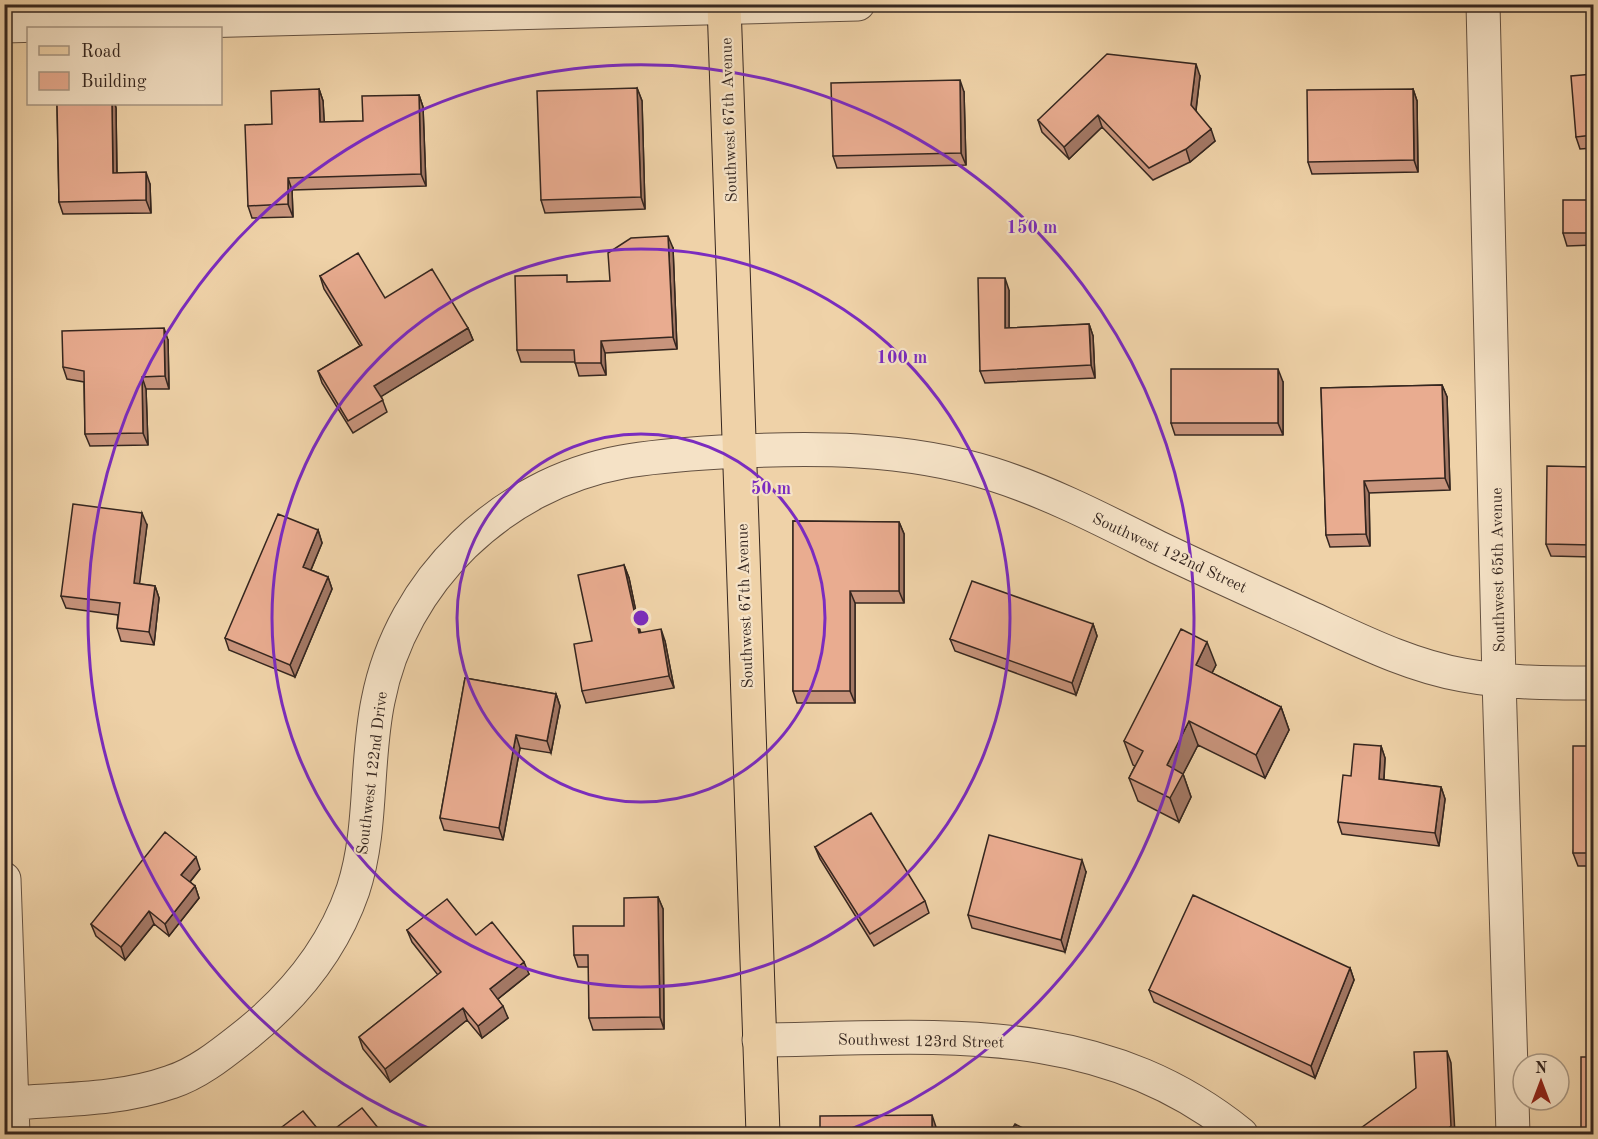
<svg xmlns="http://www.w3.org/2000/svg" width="1598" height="1139" viewBox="0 0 1598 1139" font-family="'Old Standard TT',serif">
	<rect width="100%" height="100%" fill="#efd2a8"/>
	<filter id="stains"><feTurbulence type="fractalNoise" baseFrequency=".00333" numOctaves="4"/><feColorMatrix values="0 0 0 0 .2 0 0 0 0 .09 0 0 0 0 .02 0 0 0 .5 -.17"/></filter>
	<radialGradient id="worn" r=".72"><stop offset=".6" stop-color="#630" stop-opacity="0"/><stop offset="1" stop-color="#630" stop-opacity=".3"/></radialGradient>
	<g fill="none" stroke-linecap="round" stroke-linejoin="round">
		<defs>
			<path id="minor" d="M 1483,4 L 1499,680 L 1513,1134
				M 4,26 L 858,4
				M 4,879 L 13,1134
				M 759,1040 C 933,1038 1096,1017 1241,1134
				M 12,1103 C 65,1099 120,1100 171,1082 C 199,1073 224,1052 247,1034 C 294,996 333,948 353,890 C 373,829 365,764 378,701 C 401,581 502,484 622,462 C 655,456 689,454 722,452 C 812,447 905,447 992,474 C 1049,492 1103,520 1157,547 C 1209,572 1261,595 1313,619 C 1361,641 1411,666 1463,675 C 1506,683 1550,683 1594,683"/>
			<path id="major" d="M 724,4 L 763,1134"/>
		</defs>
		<use href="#minor" stroke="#645141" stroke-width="35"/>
		<use href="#major" stroke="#35261f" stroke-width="35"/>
		<use href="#minor" stroke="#f5e2c6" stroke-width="33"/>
		<use href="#major" stroke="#efd2a8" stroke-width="33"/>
	</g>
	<path fill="#c8947c" stroke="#35261f" stroke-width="1.5" d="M 1593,74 L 1593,148 L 1580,149 L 1576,137 Z
		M 1200,76 L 1196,111 L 1215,141 L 1190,162 L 1153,180 L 1102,127 L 1069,159 L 1042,132 L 1038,120 Z
		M 637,88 L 642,101 L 645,209 L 545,213 L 541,200 Z
		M 319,89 L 323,101 L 324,122 L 363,121 L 419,95 L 423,107 L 426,186 L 292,190 L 293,217 L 252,218 L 248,206 L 272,124 Z
		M 1413,89 L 1417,101 L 1418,172 L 1312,174 L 1308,162 Z
		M 964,92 L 966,165 L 837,168 L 833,156 Z
		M 57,104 L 115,104 L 116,108 L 117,173 L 150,184 L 151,213 L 63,214 L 59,202 Z
		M 1593,200 L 1593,245 L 1567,246 L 1563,233 Z
		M 673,248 L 677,349 L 605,353 L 606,375 L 579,376 L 575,362 L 521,362 L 517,350 L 569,282 L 610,281 Z
		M 320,276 L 385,298 L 468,328 L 473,340 L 381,396 L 387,412 L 353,433 L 322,383 L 318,371 L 360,346 L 324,289 Z
		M 1009,290 L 1009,328 L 1089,324 L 1093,336 L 1095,378 L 985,383 L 980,371 Z
		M 168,340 L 169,389 L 146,389 L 148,445 L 90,446 L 85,434 L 84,382 L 67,379 L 63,367 Z
		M 1283,382 L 1283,435 L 1175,435 L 1171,423 Z
		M 1442,385 L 1447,397 L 1450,490 L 1369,493 L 1370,546 L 1330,547 L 1326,535 L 1321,388 Z
		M 1593,467 L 1593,557 L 1551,556 L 1546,544 Z
		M 793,521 L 899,522 L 904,534 L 904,603 L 855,603 L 855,703 L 797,703 L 793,691 Z
		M 147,525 L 139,584 L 155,586 L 159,598 L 154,645 L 121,641 L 117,628 L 118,615 L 66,608 L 61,596 Z
		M 318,530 L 322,543 L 311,570 L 328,577 L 332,589 L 295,677 L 229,650 L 225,638 Z
		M 624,565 L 629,578 L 640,632 L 665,641 L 674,688 L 586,703 L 582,691 L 592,641 Z
		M 1093,624 L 1097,636 L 1076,695 L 955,651 L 950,639 Z
		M 1216,665 L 1212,673 L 1281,707 L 1289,730 L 1265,778 L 1198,745 L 1183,774 L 1191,797 L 1179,822 L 1138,801 L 1129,778 L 1135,766 L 1133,765 L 1124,741 Z
		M 465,678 L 556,694 L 560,706 L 551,753 L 520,748 L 503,840 L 444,830 L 440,818 Z
		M 1381,746 L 1385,758 L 1384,780 L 1441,787 L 1445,799 L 1439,846 L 1342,834 L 1338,822 L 1351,776 Z
		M 1593,746 L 1593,866 L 1578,866 L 1573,853 Z
		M 815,847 L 925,901 L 929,913 L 874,946 L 820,859 Z
		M 200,869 L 190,882 L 195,886 L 199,898 L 169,936 L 154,924 L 125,960 L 96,936 L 91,924 Z
		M 1086,872 L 1065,952 L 972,928 L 968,915 Z
		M 658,897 L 663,909 L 664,1029 L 593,1030 L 589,1018 L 589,967 L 578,967 L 574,955 L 624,926 Z
		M 407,930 L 476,935 L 529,974 L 498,999 L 508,1018 L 482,1038 L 467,1020 L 390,1082 L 363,1049 L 359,1037 L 438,975 L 412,942 Z
		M 1350,968 L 1354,980 L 1315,1078 L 1154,1002 L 1149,990 Z"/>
	<path fill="#a37865" stroke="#35261f" stroke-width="1.5" d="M 1196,64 L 1200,76 L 1195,117 L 1191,105 Z
		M 960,80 L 964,92 L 966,165 L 961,153 Z
		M 637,88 L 642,101 L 645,209 L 641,197 Z
		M 319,89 L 323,101 L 325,134 L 320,122 Z
		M 1413,89 L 1417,101 L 1418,172 L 1414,160 Z
		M 419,95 L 423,107 L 426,186 L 421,174 Z
		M 112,104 L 115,104 L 116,108 L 117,185 L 113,173 Z
		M 1098,115 L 1102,127 L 1069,159 L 1064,147 Z
		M 1211,129 L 1215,141 L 1190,162 L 1186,149 Z
		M 146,172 L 150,184 L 151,213 L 146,200 Z
		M 288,178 L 292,190 L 293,217 L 288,204 Z
		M 668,236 L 673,248 L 677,349 L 673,337 Z
		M 1005,278 L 1009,290 L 1009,340 L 1005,328 Z
		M 1089,324 L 1093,336 L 1095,378 L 1091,365 Z
		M 164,328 L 168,340 L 169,389 L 165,376 Z
		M 468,328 L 473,340 L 379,398 L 374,386 Z
		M 601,341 L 605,353 L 606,375 L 601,363 Z
		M 1278,369 L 1283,382 L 1283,435 L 1278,423 Z
		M 142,377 L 146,389 L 148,445 L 143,433 Z
		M 1442,385 L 1447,397 L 1450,490 L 1445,478 Z
		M 1364,481 L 1369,493 L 1370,546 L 1366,534 Z
		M 142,513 L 147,525 L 138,596 L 134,583 Z
		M 899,522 L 904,534 L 904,603 L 899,591 Z
		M 318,530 L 322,543 L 307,579 L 303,567 Z
		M 624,565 L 629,578 L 643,645 L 639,633 Z
		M 328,577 L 332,589 L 295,677 L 290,665 Z
		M 155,586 L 159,598 L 154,645 L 149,632 Z
		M 850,591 L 855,603 L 855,703 L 850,691 Z
		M 1093,624 L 1097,636 L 1076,695 L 1072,683 Z
		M 661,629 L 665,641 L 674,688 L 669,676 Z
		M 1207,642 L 1216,665 L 1204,688 L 1196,665 Z
		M 556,694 L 560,706 L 551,753 L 547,741 Z
		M 1281,707 L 1289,730 L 1265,778 L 1256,755 Z
		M 1189,721 L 1198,745 L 1183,774 L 1191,797 L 1179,822 L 1170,798 L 1167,765 Z
		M 516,735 L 520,748 L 503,840 L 499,828 Z
		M 1381,746 L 1385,758 L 1383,792 L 1379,779 Z
		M 1441,787 L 1445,799 L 1439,846 L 1435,833 Z
		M 196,857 L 200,869 L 185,888 L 181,875 Z
		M 1082,860 L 1086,872 L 1065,952 L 1061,940 Z
		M 195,886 L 199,898 L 169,936 L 165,924 Z
		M 658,897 L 663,909 L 664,1029 L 660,1017 Z
		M 149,911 L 154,924 L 125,960 L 121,947 Z
		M 524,962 L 529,974 L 494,1002 L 490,989 Z
		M 1350,968 L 1354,980 L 1315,1078 L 1311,1066 Z
		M 503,1006 L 508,1018 L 482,1038 L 478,1026 Z
		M 463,1008 L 467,1020 L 390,1082 L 385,1069 Z
		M 1447,1051 L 1451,1063 L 1455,1134 L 1440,1134 Z
		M 932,1115 L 936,1127 L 937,1134 L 932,1134 Z"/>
	<path fill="#e9ac90" stroke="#35261f" stroke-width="1.5" d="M 1107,54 L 1196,64 L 1191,105 L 1211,129 L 1186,149 L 1149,168 L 1098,115 L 1064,147 L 1038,120 Z
		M 1593,74 L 1593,135 L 1576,137 L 1571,76 Z
		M 960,80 L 961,153 L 833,156 L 831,83 Z
		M 637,88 L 641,197 L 541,200 L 537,91 Z
		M 319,89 L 320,122 L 363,121 L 362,96 L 419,95 L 421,174 L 288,178 L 288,204 L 248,206 L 245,125 L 272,124 L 271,91 Z
		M 1413,89 L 1414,160 L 1308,162 L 1307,90 Z
		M 57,104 L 112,104 L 113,173 L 146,172 L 146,200 L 59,202 Z
		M 1563,200 L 1593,200 L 1593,233 L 1563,233 Z
		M 668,236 L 673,337 L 601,341 L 601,363 L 575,363 L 574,350 L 517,350 L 515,276 L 567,275 L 567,282 L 610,281 L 608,253 L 631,238 Z
		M 358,253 L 385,298 L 432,269 L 468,328 L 374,386 L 383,400 L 348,421 L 318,371 L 362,345 L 320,276 Z
		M 978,278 L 1005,278 L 1005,328 L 1089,324 L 1091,365 L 980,371 Z
		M 164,328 L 165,376 L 142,377 L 143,433 L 85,434 L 84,371 L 63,367 L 62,331 Z
		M 1171,369 L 1278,369 L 1278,423 L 1171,423 Z
		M 1442,385 L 1445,478 L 1364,481 L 1366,534 L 1326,535 L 1321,388 Z
		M 1547,466 L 1593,467 L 1593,545 L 1546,544 Z
		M 73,504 L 142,513 L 134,583 L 155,586 L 149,632 L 117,628 L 120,603 L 61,596 Z
		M 278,514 L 318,530 L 303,567 L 328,577 L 290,665 L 225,638 Z
		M 793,521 L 899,522 L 899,591 L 850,591 L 850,691 L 793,691 Z
		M 624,565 L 639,633 L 661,629 L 669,676 L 582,691 L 574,644 L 592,641 L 578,575 Z
		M 972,581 L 1093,624 L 1072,683 L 950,639 Z
		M 1181,629 L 1207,642 L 1196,665 L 1281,707 L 1256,755 L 1189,721 L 1167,765 L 1183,774 L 1170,798 L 1129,778 L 1143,751 L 1124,741 Z
		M 465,678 L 556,694 L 547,741 L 516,735 L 499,828 L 440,818 Z
		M 1354,744 L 1381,746 L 1379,779 L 1441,787 L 1435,833 L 1338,822 L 1343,775 L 1351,776 Z
		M 1573,746 L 1593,746 L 1593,853 L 1573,853 Z
		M 871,813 L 925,901 L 870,934 L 815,847 Z
		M 165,832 L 196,857 L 181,875 L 195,886 L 165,924 L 149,911 L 121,947 L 91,924 Z
		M 989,835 L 1082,860 L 1061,940 L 968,915 Z
		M 1193,895 L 1350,968 L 1311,1066 L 1149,990 Z
		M 658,897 L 660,1017 L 589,1018 L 588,955 L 574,955 L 573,926 L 624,926 L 624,898 Z
		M 447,899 L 476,935 L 492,922 L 524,962 L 490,989 L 503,1006 L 478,1026 L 463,1008 L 385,1069 L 359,1037 L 441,972 L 407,930 Z
		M 1447,1051 L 1451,1126 L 1440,1134 L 1357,1134 L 1354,1133 L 1416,1088 L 1414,1052 Z
		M 1581,1057 L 1593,1057 L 1593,1134 L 1581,1134 Z
		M 362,1108 L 383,1134 L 328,1134 Z
		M 303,1111 L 322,1134 L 275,1134 L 274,1133 Z
		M 932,1115 L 932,1134 L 820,1134 L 820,1116 Z
		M 1015,1124 L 1035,1134 L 1009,1134 Z"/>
	<g fill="none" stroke="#7b2cbf" stroke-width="3">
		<circle cx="641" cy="618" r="184"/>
		<circle cx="641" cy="618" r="369"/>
		<path d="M443 1134A553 553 0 1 1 839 1134"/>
	</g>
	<g text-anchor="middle" stroke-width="4.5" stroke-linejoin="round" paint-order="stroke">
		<g font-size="16" fill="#35261f" stroke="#f5e2c6">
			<text transform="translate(728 120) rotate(-92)" y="6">Southwest 67th Avenue</text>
			<text transform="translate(1170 552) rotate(25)" y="6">Southwest 122nd Street</text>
			<text transform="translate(1497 570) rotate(-91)" y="6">Southwest 65th Avenue</text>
			<text transform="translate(744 606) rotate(-92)" y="6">Southwest 67th Avenue</text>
			<text transform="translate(371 773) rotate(-83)" y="6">Southwest 122nd Drive</text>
			<text transform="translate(921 1040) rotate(1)" y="6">Southwest 123rd Street</text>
		</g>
	</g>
	<circle cx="641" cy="618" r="9" fill="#7b2cbf" stroke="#f5e2c6" stroke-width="3"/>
	<g font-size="18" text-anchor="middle" font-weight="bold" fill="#7b2cbf" stroke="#f5e2c6" stroke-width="4.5" stroke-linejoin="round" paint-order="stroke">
		<text x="1032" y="233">150 m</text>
		<text x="902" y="363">100 m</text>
		<text x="771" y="494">50 m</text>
	</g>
	<rect width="1598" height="1139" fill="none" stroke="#efd2a8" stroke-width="24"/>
	<rect x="6" y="6" width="1586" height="1127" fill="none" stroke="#35261f" stroke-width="3"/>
	<rect x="12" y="12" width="1574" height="1115" fill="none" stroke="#35261f" stroke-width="1.5"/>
	<rect x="27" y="27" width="195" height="78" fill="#f5e2c6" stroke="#a89783" stroke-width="1.5"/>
	<rect x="39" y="46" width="30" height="9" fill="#efd2a8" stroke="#a89783" stroke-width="1.5"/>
	<text x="81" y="57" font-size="18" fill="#35261f">Road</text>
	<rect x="39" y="72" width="30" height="18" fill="#e9ac90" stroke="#a89783" stroke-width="1.5"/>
	<text x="81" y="87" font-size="18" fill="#35261f">Building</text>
	<g transform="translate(1541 1082)"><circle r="28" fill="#f5e2c6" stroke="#a89783" stroke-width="1.5"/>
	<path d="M0-4.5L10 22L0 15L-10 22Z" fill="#8f2418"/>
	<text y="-9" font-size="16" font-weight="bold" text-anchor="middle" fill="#35261f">N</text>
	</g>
	<rect width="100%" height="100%" filter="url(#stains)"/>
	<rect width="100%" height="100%" fill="url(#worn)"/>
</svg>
